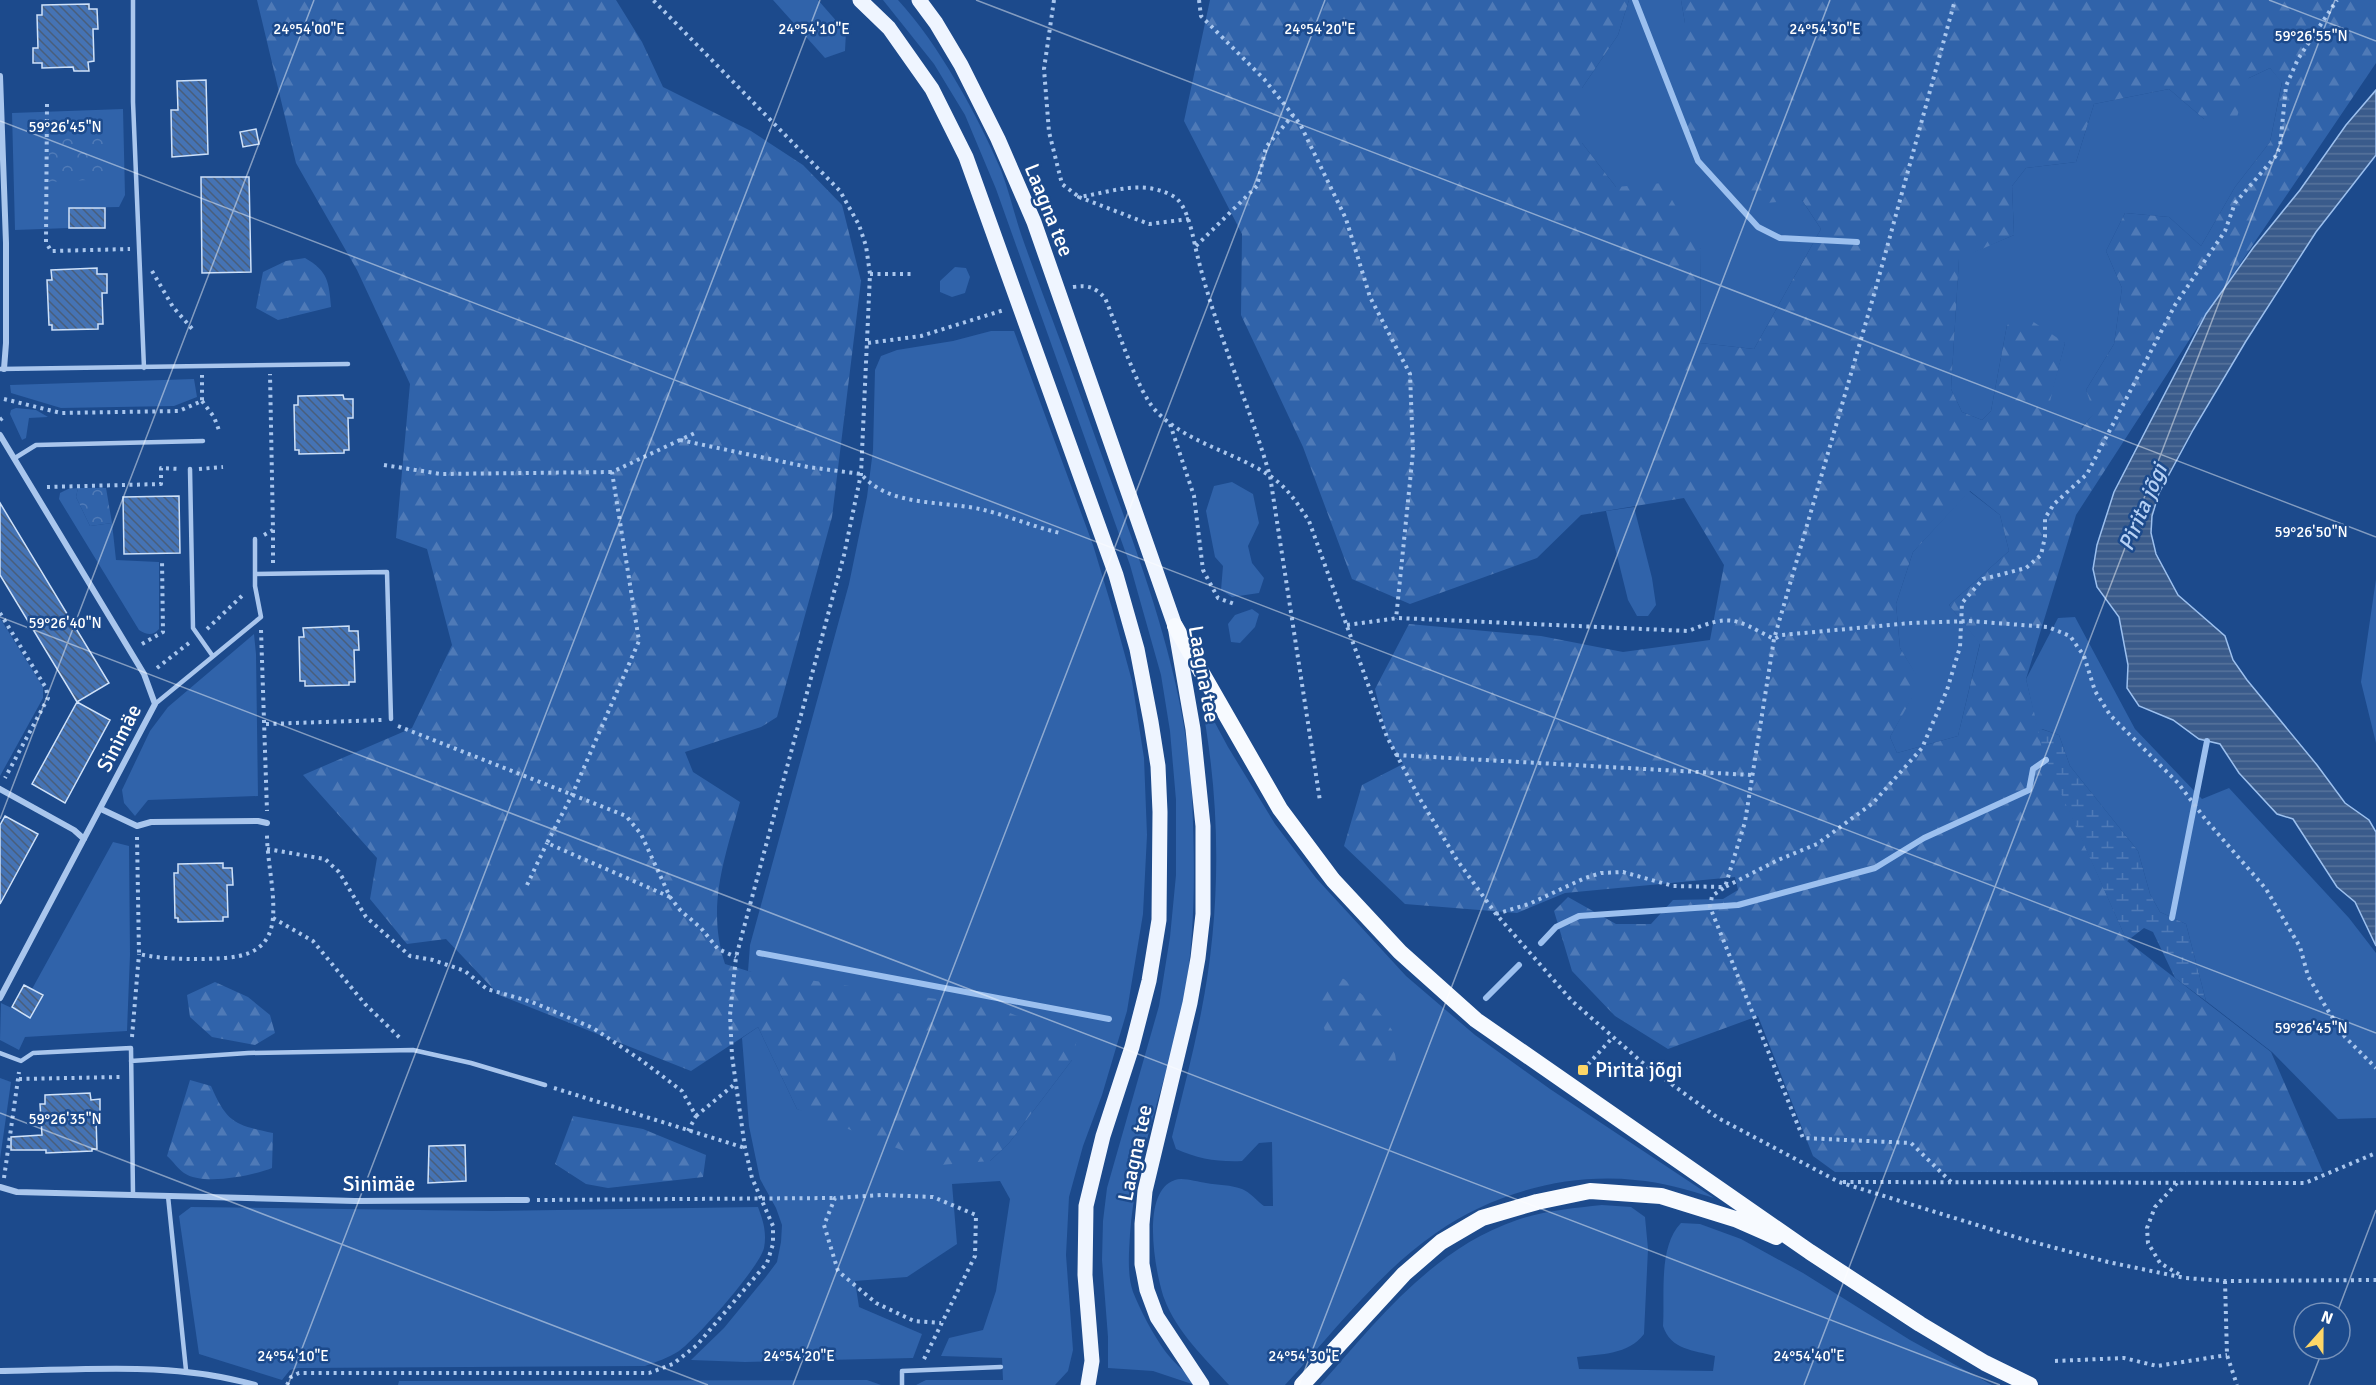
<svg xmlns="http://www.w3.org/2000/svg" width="2376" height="1385" viewBox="0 0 2376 1385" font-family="Signika,sans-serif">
	<defs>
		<pattern id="forest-firs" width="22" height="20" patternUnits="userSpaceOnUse" patternTransform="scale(1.5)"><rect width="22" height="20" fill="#3063aa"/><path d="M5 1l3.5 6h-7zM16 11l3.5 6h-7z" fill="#4f7ab7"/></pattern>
		<pattern id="wetland-marsh" width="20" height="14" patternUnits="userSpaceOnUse" patternTransform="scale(1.5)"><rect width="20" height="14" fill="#3063aa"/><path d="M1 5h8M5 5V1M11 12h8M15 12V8" fill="none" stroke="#4f7ab7"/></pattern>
		<pattern id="park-crowns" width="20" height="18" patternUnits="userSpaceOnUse" patternTransform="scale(1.5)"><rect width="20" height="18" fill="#3063aa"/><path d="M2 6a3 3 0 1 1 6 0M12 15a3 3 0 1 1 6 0" fill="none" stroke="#4f7ab7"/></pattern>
		<pattern id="water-rules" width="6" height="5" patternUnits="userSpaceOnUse" patternTransform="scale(1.5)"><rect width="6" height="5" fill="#3a5b8b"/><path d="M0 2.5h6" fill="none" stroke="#58749c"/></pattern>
		<pattern id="building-back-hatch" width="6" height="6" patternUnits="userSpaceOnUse" patternTransform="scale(1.5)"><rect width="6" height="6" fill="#4573b4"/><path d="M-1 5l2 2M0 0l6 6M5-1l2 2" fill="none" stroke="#495e7b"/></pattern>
	</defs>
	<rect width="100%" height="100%" fill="#1c4a8c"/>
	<path fill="#3063aa" d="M 773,0 L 818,0 L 846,32 L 845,51 L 825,58 Z
		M 883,0 L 898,0 C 938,43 978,116 1001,170 C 1009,191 1014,213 1021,234 C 1042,294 1066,354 1087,414 C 1131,539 1185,664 1192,797 C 1195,866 1196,936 1183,1004 C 1167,1081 1136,1155 1130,1234 C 1129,1252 1127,1275 1133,1292 C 1141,1312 1153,1334 1165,1351 C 1173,1362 1185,1372 1196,1382 L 1195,1385 L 1153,1371 L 1108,1368 L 1108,1337 L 1102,1260 L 1103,1221 L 1107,1188 L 1159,1006 L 1170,937 L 1176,875 L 1176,800 L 1170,731 L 1161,675 L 1130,565 L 996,189 L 965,115 L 934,64 Z
		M 1629,0 L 1681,0 L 1685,23 L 1821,229 L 1754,349 L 1700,343 L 1701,249 L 1616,187 L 1582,143 L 1582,88 L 1618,35 Z
		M 2270,68 L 2282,82 L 2270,142 L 2235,187 L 2201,246 L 2169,217 L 2125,213 L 2106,251 L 2122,288 L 2114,344 L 2086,390 L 2095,413 L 2081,428 L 2047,409 L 2065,343 L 2007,325 L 1991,411 L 1982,420 L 1962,412 L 1951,389 L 1959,258 L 2014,235 L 2012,186 L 2026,168 L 2076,162 L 2094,104 L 2169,89 L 2204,119 L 2249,78 Z
		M 123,109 L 125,195 L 119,207 L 69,208 L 69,228 L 15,230 L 12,113 Z
		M 955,267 L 966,268 L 970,277 L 965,293 L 952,297 L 940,292 L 940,281 Z
		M 991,331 L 1014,331 L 1093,545 L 1112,608 L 1132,681 L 1144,758 L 1147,835 L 1143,914 L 1127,1011 L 1102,1095 L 1083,1146 L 1069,1197 L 1066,1255 L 1073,1350 L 1068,1371 L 1055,1385 L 916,1385 L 926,1380 L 1003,1380 L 1002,1358 L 941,1356 L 949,1338 L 983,1330 L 996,1291 L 1010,1199 L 1000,1181 L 952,1184 L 957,1244 L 907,1277 L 855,1281 L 859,1307 L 922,1334 L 913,1358 L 745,1362 L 691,1360 L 724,1328 L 765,1278 L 777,1262 L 781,1242 L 782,1225 L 776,1208 L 760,1179 L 749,1126 L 742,1038 L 758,1027 L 797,1109 L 990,1161 L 1009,1143 L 1072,1060 L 748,971 L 750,945 L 849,584 L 867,497 L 873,450 L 875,370 L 881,356 L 897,350 L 953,341 Z
		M 194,379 L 197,397 L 174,406 L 61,408 L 11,393 L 10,385 Z
		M 16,408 L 36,410 L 48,417 L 29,418 L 26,438 L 22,440 L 10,414 L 11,410 Z
		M 1232,482 L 1253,494 L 1259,523 L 1248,546 L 1252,563 L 1264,578 L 1259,593 L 1232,597 L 1221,590 L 1223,566 L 1215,557 L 1206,511 L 1214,486 Z
		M 78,488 L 76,497 L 90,526 L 112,523 L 116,560 L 159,562 L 159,629 C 153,636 147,635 139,630 L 59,499 L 60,493 L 68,489 Z
		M 1969,491 L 2000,515 L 2009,551 L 1949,605 L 1980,643 L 1958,736 L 1897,753 L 1890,737 L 1920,682 L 1900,648 L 1896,604 L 1913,552 Z
		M 1634,507 L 1652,578 L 1656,605 L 1648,616 L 1637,616 L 1628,600 L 1606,511 Z
		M 2376,579 L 2376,743 L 2361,682 Z
		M 1252,609 L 1259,614 L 1255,627 L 1240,643 L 1231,642 L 1228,624 L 1235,615 Z
		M 2075,617 L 2135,729 L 2202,799 L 2229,788 L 2349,918 L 2376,953 L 2376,1118 L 2338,1119 L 2272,1052 L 2206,1001 L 2186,924 L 2160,912 L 2150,894 L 2138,851 L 2070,766 L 2059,735 L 2042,729 L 2038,732 L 2026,679 L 2058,618 Z
		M 0,618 L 43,687 L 43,698 L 0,776 Z
		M 254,634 L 256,654 L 258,796 L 148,800 L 135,816 L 124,803 L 122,790 L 150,731 L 168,707 Z
		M 1200,695 L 1228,747 L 1275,824 L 1316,878 L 1406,976 L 1475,1035 L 1550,1089 L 1714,1198 C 1688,1190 1662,1182 1635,1180 C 1566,1173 1493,1193 1436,1233 C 1380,1271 1331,1335 1285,1385 L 1229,1385 C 1205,1358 1177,1333 1164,1298 C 1155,1272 1140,1191 1175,1180 C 1183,1177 1197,1182 1206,1183 C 1217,1185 1232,1185 1242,1189 C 1250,1192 1257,1201 1264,1206 L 1273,1206 L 1272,1142 L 1259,1143 L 1242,1161 C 1218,1162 1198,1159 1176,1149 L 1172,1137 C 1182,1096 1193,1054 1201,1013 C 1222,908 1221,799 1200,695 Z
		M 113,842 L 129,846 L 130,955 L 127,1031 L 25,1037 L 19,1050 L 0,1040 L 1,1003 L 31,1017 L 42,995 L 32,989 Z
		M 0,1078 L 11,1082 L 0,1159 Z
		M 1602,1205 L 1631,1207 L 1645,1217 L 1648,1249 L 1644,1334 C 1628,1355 1601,1354 1577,1357 L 1579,1369 L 1713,1371 L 1715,1356 C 1693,1350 1671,1350 1663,1326 C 1665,1294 1658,1247 1681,1223 L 1700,1224 L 1741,1239 L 1803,1273 L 1910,1340 L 1992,1385 L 1320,1385 C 1377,1321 1432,1249 1517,1220 C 1544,1211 1573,1208 1602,1205 Z
		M 191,1207 L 491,1211 L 758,1207 C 763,1220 767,1233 764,1248 C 759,1268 697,1338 679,1351 C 668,1358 656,1362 645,1366 L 298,1368 L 290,1370 L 282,1380 L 199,1354 L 179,1216 Z
		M 853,1380 L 867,1380 L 881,1385 L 398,1385 L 399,1381 Z"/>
	<path fill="url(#forest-firs)" fill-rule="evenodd" d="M 257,0 L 616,0 L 642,42 L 663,87 L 751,131 L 803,165 L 842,205 L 861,281 L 832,517 L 777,717 L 761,727 L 685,752 L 693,772 L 740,802 C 725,858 706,906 725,964 L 748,971 L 997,1008 L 1077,1039 L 1072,1060 L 1009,1143 L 990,1161 L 940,1165 L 797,1109 L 758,1027 L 691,1071 L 499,995 L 446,939 L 407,944 L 370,899 L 377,858 L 303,775 L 412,728 L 452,645 L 427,549 L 396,538 L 410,384 L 357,270 L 296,163 Z
		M 1210,0 L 1629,0 L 1618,35 L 1582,88 L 1582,143 L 1616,187 L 1662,183 L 1701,249 L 1700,343 L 1754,349 L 1821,229 L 1802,200 L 1755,204 L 1680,128 L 1685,23 L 1681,0 L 2376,0 L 2376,63 L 2206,314 L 2076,515 L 2026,679 L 2044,753 L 2127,941 L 2271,1052 L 2323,1172 L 1835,1172 L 1813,1156 L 1758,1016 L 1668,1049 L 1615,1016 L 1572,971 L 1554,911 L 1568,897 L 1616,924 L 1651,924 L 1673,900 L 1723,899 L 1738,890 L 1735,877 L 1565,893 L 1517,913 L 1405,904 L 1344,846 L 1362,785 L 1403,764 L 1387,737 L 1375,689 L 1409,624 L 1541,636 L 1623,652 L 1710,640 L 1724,565 L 1684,498 L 1581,515 L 1537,558 L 1410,604 L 1352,579 L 1303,447 L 1241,315 L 1242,234 L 1184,121 ZM 2270,68 L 2282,83 L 2270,142 L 2235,187 L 2201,246 L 2169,217 L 2125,213 L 2106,251 L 2122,288 L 2114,344 L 2086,390 L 2094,413 L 2082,428 L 2048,409 L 2065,343 L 2029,319 L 2007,325 L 1991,411 L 1982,420 L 1962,412 L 1951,389 L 1959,259 L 2014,235 L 2012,186 L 2026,168 L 2076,162 L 2094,104 L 2169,89 L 2204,119 L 2237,117 L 2249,78 ZM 1970,491 L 2000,515 L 2009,551 L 1949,605 L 1980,644 L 1958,736 L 1897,753 L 1890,737 L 1921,682 L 1900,648 L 1896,604 L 1913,552 Z
		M 305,258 C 328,271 329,282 331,307 L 278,320 L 256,308 L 263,272 L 286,261 Z
		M 1327,974 L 1344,979 L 1374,1005 L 1392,1030 L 1396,1061 L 1354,1061 L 1330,1050 L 1314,990 Z
		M 215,982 L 248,997 L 270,1015 L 275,1033 L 255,1045 L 212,1037 L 190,1017 L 187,995 Z
		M 190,1080 L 211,1086 C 227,1123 235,1125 273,1133 L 272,1168 C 252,1176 203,1186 184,1173 C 178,1169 173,1161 167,1156 Z
		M 573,1116 L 643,1129 L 706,1155 L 703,1177 L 608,1188 L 586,1184 L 555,1164 Z"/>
	<path fill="url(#wetland-marsh)" d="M 2041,729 L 2059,735 L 2070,766 L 2138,851 L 2150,894 L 2160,912 L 2186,924 L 2206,1001 L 2175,978 L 2153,932 L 2144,928 L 2127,941 L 2043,753 L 2038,732 Z"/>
	<path fill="url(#park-crowns)" d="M 106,137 L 106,179 L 49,182 L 49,139 Z
		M 78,488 L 106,488 L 112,523 L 90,526 L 76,497 Z"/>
	<path fill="url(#water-rules)" stroke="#9cc0ef" stroke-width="1.5" d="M 2376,90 L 2376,155 L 2316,232 L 2246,341 L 2193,430 L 2159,493 L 2152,516 L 2151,533 L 2156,554 L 2178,595 L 2225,636 L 2233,660 L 2247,680 L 2317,765 L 2345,803 L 2369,820 L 2376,832 L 2376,946 L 2355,902 L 2337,887 L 2293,819 L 2277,814 L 2239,773 L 2220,744 L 2199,739 L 2173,720 L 2139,706 L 2127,688 L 2128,665 L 2119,617 L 2097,587 L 2093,569 L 2097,545 L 2114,492 L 2206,314 L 2253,248 L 2300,190 L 2346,125 Z"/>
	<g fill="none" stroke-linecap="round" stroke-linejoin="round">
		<path stroke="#9cc0ef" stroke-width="6" d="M 1635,0 L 1698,161 L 1758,227 L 1780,238 L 1857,242
			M 2172,918 L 2207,741
			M 1541,943 L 1556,927 L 1579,916 L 1738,905 L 1875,868 L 1924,838 L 2029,790 L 2033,769 L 2046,760
			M 759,953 L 1109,1019
			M 1486,998 L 1519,965"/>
	</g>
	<path fill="url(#building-back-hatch)" stroke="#cee1f9" stroke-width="1.5" d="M 89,4 L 89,9 L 97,9 L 98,29 L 93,29 L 94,61 L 88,62 L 89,71 L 74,71 L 73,67 L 42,68 L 42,63 L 33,63 L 33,48 L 38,48 L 37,15 L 42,15 L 42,5 Z
		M 206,80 L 208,154 L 172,157 L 171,110 L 178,110 L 177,81 Z
		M 256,129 L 259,144 L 243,147 L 240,132 Z
		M 201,177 L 249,177 L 251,272 L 202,273 Z
		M 69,208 L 105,208 L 105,228 L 69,228 Z
		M 97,268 L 97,274 L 107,274 L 107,293 L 102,293 L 103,324 L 98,324 L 98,329 L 52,330 L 52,325 L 49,325 L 47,280 L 52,280 L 51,270 Z
		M 343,395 L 344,399 L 353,399 L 353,418 L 348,418 L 349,450 L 344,450 L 344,453 L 299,454 L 299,450 L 295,450 L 294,405 L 298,405 L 298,396 Z
		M 179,496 L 180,553 L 124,554 L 123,497 Z
		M 0,503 L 109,683 L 77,702 L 0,575 Z
		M 349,626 L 349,631 L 358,631 L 359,650 L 354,650 L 355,682 L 349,682 L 349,685 L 305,686 L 305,681 L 300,681 L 299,637 L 304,637 L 303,628 Z
		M 77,702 L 110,720 L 65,803 L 32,784 Z
		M 5,816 L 38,834 L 0,904 L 0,825 Z
		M 223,863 L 223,868 L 232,868 L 233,885 L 227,885 L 228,917 L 223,917 L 223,921 L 178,922 L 178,918 L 175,918 L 174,873 L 178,873 L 178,864 Z
		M 24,985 L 43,995 L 30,1018 L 12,1007 Z
		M 90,1093 L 91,1100 L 100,1099 L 100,1118 L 96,1118 L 97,1149 L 92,1149 L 92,1151 L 46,1153 L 46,1150 L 11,1150 L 11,1137 L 42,1135 L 40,1104 L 45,1104 L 45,1095 Z
		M 465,1145 L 466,1181 L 428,1183 L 429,1146 Z"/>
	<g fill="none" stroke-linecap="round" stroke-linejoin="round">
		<path stroke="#a9c6ed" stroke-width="4" stroke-dasharray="3 4.5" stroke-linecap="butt" d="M 1054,0 L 1044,69 L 1049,132 L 1062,184 L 1079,197
			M 1199,0 L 1201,16 L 1264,79 L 1300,124 L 1346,219 L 1370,297 L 1410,374 L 1413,452 L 1396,619
			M 47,104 L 46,242 L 51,251 L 130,249
			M 1189,219 L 1149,224 L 1079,197 C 1112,192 1142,179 1173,196 C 1188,204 1193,238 1197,254 C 1215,329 1248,401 1270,476 L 1320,801
			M 1196,246 L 1257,186 L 1266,147 L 1293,115
			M 152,271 L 173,307 L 194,331
			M 870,274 L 915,274
			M 1073,287 C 1088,285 1095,287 1105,298 C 1117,326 1137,391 1156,411 C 1186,443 1235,452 1270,476 C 1287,487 1298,504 1309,521 L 1387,737 L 1420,799 L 1457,860 L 1496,914 L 1572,1001 L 1644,1064 L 1718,1118 L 1839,1182 L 2022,1239 L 2108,1262 L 2185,1278 L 2225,1281 L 2376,1280
			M 868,343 L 921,336 L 1004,310
			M 4,399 L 61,413 L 179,411 L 202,401 L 202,375
			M 202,401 L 214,417 L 220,433
			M 0,420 L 5,416
			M 1170,424 L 1194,496 L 1203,570 L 1218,598 L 1237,605
			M 680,440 L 808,467 L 861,474 C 890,508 944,500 984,510 C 1009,516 1034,527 1060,533
			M 384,465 L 441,474 L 612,472
			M 199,469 L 223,467
			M 47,487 L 161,484 L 161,468 L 180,469
			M 264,535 L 273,530 L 270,374
			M 273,563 L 273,530
			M 0,613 L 46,688 L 48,698 L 5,778
			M 1347,625 L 1398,618 L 1688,631 C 1732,614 1733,618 1774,639 L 1782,635 L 1911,623 L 1970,621 L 2048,627 L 2070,636 L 2084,656 L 2095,691 L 2110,715 L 2178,783 L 2206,820 L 2266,889 L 2300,947 L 2308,976 L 2327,1009 L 2345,1037 L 2376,1068
			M 207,629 L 245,593
			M 261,630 L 267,811
			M 142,644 L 163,632 L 162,559
			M 157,668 L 189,643
			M 266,724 L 382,720
			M 398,726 L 626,816 L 641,834 L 670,897 L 680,910 L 701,928 L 718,949 L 736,957
			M 1396,755 L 1751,775
			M 137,837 L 139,954 C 161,959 181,959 204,959 C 235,958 270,958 273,917 C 275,890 267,861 267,834
			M 267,849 L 325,859 L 339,872 L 366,917 L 410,956 L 433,960 L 465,971 L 487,989 L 532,1002 L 593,1028 L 641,1060 L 682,1091 L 696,1116 L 688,1131
			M 527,885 L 547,843
			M 670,897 L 547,843 L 572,795 L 639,641 L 612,472 L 697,432
			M 1496,914 L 1529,904 L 1585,878 L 1601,873 L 1623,872 L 1673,886 L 1725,887 L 1778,860 L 1817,844 L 1873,803 L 1922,748 L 1947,690 L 1960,647 L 1962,603 L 1983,579 L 2026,568 L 2041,555 L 2045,537 L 2045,518 L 2054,504 L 2087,474 L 2175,305 L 2225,231 L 2235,203 L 2275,157 L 2280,147 L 2286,86 L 2298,59 L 2337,0
			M 273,918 L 313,941 L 365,1004 L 402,1040
			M 132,1037 L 139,954
			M 1583,1070 L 1613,1037
			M 19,1079 L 120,1077
			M 554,1088 L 745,1148
			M 696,1116 L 736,1083
			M 4,1178 L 19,1072
			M 1843,1182 L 2305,1183 L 2376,1153
			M 1951,1182 L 1911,1143 L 1803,1138 L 1710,907 L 1712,896 L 1725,887 L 1745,822 L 1774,639 L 1875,291 L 1955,0
			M 2177,1183 L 2155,1207 L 2147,1228 L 2148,1243 L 2160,1263 L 2182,1276
			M 537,1200 L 835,1198
			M 2225,1281 L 2227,1355 L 2237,1385
			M 924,1359 L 975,1256 L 976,1215 L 933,1197 L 882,1195 L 835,1198 L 824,1225 L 838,1271 L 876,1303 L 914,1321 L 941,1323
			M 2055,1361 L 2124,1358 L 2157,1366 L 2227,1355
			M 287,1385 L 291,1377 L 299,1373 L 649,1373 L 673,1364 L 697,1345 L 767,1263 L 773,1244 L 773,1226 L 752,1178 L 745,1148 L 732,1056 L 730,1015 L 736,957 L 844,555 L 861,474 L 870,274 L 866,246 L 859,225 L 840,191 L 653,0"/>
		<path stroke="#a9c6ed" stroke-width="4.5" d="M 133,0 L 133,102 L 144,368
			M 0,369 L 348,364
			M 15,458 L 36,445 L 203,441
			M 190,469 L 193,628 L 212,655
			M 255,574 L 387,572 L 391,719
			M 155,704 L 261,617 L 255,586 L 255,539
			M 0,1053 L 21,1061 L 33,1053 L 131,1048 L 133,1194
			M 131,1061 L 248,1053 L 413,1050 L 471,1063 L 545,1085
			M 168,1196 L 186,1370
			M 902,1385 L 902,1371 L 1001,1367"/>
		<path stroke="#a9c6ed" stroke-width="6" d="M 0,76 L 6,243 L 6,343 L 4,369
			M 0,435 L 144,674 L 155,704 L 0,998
			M 0,789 L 74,830 L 84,839
			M 101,809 L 137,826 L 151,822 L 258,821 L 267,823
			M 0,1187 L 17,1192 L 355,1201 L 527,1200
			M 0,1371 C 85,1370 173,1361 255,1385"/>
		<path stroke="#eff5ff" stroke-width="15" d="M 860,0 L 889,28 L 932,89 L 966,157 L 1116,575 L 1137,649 L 1151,722 L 1158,766 L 1160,812 L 1159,920 L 1149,981 L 1132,1047 L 1103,1136 L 1086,1206 L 1085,1275 L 1092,1361 L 1088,1385
			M 919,0 L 936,23 L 961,65 L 998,139 L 1034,222 L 1175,626 L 1193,729 L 1203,826 L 1203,914 L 1198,958 L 1190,1003 L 1145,1191 L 1142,1224 L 1142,1264 L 1147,1290 L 1157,1317 L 1202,1385"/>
		<path stroke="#f7faff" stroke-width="16" d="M 1175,626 L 1280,809 L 1333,880 L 1400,952 L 1476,1020 L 1810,1252 L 1920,1324 L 1985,1363 L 2030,1385
			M 1302,1385 L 1404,1274 L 1441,1242 L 1482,1218 L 1537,1202 L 1590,1191 L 1661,1196 L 1735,1219 L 1776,1237"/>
	</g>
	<path fill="none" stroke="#fff" stroke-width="1.5" stroke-opacity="0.45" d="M 976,0 L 2376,537M 2269,0 L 2376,41M 0,121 L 2376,1033M 0,617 L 2000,1385M 0,819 L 314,0M 0,1113 L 708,1385M 2337,1313 L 2376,1210M 288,1385 L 820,0M 793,1385 L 1325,0M 1299,1385 L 1830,0M 1804,1385 L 2335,0M 2309,1385 L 2323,1349"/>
	<rect fill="#fdd667" stroke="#1c4a8c" stroke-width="2" x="1577" y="1064" width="12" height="12" rx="3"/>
	<g text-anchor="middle" stroke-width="5" stroke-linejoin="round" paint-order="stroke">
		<g font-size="21" fill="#fff" stroke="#1c4a8c">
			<text transform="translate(1049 210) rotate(68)" y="7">Laagna tee</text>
			<text transform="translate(1204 674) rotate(80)" y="7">Laagna tee</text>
			<text transform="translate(119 738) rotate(-63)" y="7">Sinimäe</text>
			<text transform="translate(1135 1153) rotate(-78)" y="7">Laagna tee</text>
			<text x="379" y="1191">Sinimäe</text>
		</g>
		<g font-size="21" fill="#fff" stroke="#1c4a8c" text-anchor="start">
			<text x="1595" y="1077">Pirita jõgi</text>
		</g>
		<g font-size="22" font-style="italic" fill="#b5d0f4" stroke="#1c4a8c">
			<text transform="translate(2142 507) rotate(-67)" y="8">Pirita jõgi</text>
		</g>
	</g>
	<g font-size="15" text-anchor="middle" fill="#fff" stroke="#1c4a8c" stroke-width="5" stroke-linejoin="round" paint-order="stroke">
		<text x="309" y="34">24°54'00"E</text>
		<text x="814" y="34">24°54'10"E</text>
		<text x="1320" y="34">24°54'20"E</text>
		<text x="1825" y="34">24°54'30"E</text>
		<text x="2311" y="41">59°26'55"N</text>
		<text x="65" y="132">59°26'45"N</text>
		<text x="2311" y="537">59°26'50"N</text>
		<text x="65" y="628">59°26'40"N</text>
		<text x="2311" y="1033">59°26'45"N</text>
		<text x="65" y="1124">59°26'35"N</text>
		<text x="293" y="1361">24°54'10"E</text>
		<text x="799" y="1361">24°54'20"E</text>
		<text x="1304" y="1361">24°54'30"E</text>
		<text x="1809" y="1361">24°54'40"E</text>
	</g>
	<g transform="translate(2322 1331) rotate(21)"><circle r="28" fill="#1c4a8c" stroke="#7792ba" stroke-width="1.5"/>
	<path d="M0-4.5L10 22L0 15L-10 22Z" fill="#fdd667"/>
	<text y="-9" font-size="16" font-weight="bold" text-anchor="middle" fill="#ffffff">N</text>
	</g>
</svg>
